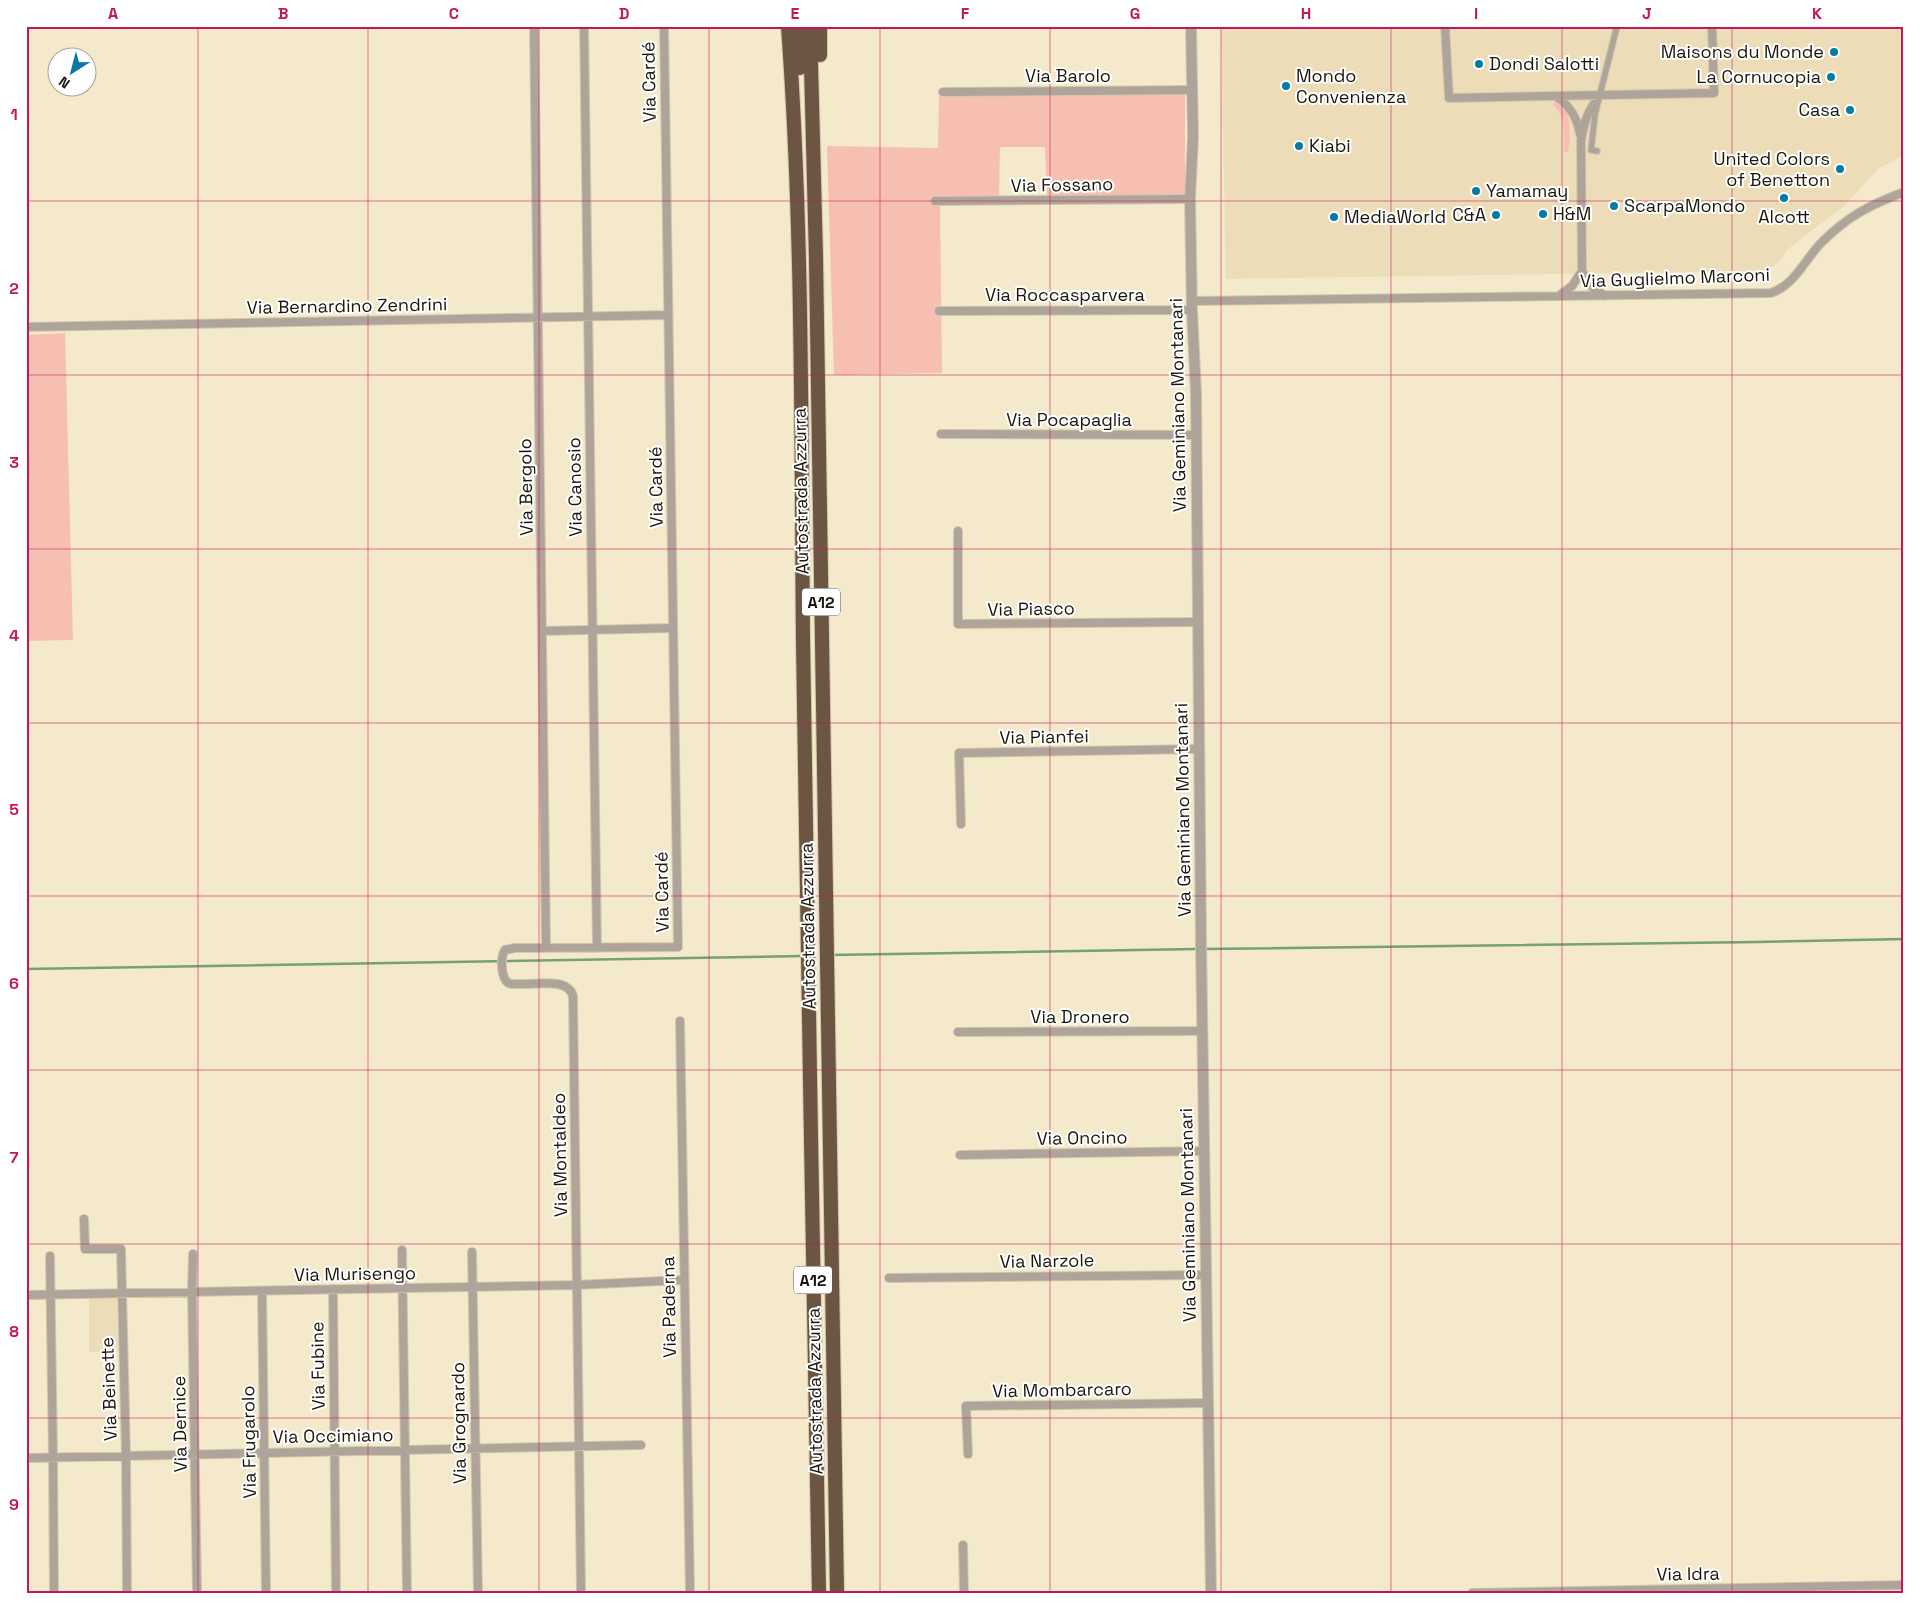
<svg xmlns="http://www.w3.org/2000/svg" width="1930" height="1619" viewBox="0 0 1930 1619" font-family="'Space Grotesk',sans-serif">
	<rect width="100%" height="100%" fill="#f4e9cb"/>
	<path fill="#ecddb8" d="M 1221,26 L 1904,26 L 1904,155 L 1878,169 L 1844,206 L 1788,249 L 1780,261 L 1774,266 L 1762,271 L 1226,279 Z
		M 89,1298 L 117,1298 L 118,1352 L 89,1352 Z"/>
	<path fill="#f6bfb2" d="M 1185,92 L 1185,195 L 1047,196 L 1045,147 L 1000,147 L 999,197 L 940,199 L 942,373 L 834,375 L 827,146 L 938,148 L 939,96 Z
		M 1554,101 L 1559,102 L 1568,112 L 1570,138 L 1568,151 L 1564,152 C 1563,135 1567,116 1553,105 Z
		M 65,333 L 73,640 L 26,641 L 26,335 Z"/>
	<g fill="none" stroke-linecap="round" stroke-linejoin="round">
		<path stroke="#76a178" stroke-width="2.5" d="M 1203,949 L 1756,942 L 1904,939
			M 830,955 L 1197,949
			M 26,969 L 802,956"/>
		<defs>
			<path id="pedestrian" d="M 1597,151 L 1591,150 L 1595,114 L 1617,26"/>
			<path id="minor" d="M 534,26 L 546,948
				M 584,26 L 597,948
				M 1445,26 L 1449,98 L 1714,93 L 1712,26
				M 943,92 L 1192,90
				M 1557,97 C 1571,107 1577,118 1580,134
				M 935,201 L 1190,199
				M 1582,271 L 1591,286 L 1605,296
				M 1559,296 L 1572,286 L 1582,271 L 1581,141 C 1584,122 1588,109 1601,95
				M 1192,301 L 1771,293 C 1795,285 1805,259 1822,242 C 1848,216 1870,205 1904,192
				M 939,311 L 1192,310
				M 26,327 L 668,315
				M 941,434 L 1196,435
				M 958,531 L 958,624 L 1198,622
				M 542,631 L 673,628
				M 961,824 L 959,753 L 1199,749
				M 680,1021 L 690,1593
				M 958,1032 L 1202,1031
				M 960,1155 L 1204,1151
				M 84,1219 L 85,1249 L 121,1249 L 126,1456 L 127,1593
				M 402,1250 L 407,1593
				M 472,1252 L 478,1593
				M 193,1254 L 192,1292 L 197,1593
				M 50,1256 L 53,1457 L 54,1593
				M 889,1278 L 1205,1275
				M 333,1289 L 336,1593
				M 262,1291 L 266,1593
				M 26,1295 L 576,1285 L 683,1280
				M 968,1454 L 966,1406 L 1207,1403
				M 26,1458 L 641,1445
				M 963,1545 L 964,1593
				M 581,1593 L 573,996 C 567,974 525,988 508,983 C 501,977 500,958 505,950 L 515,948 L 678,947 L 664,26
				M 1472,1593 L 1904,1585"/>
			<path id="tertiary" d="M 1191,26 L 1193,137 L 1190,199 L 1192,310 L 1196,394 L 1201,943 L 1211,1593"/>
			<path id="motorway" d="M 788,26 C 803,230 801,436 803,640 C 808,958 813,1275 819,1593
				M 799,26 L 800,68
				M 810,26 L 816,258 L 837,1593
				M 820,55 L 820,26"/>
		</defs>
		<use href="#pedestrian" stroke="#d1c7ac" stroke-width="8"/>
		<use href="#minor" stroke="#d1c7ac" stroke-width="10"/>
		<use href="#tertiary" stroke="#d1c7ac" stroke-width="12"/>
		<use href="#motorway" stroke="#d1c7ac" stroke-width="16"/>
		<use href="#pedestrian" stroke="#afa49a" stroke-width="5.5"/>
		<use href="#minor" stroke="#afa49a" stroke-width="8"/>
		<use href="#tertiary" stroke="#afa49a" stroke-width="10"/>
		<use href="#motorway" stroke="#6c5542" stroke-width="14"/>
	</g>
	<path fill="none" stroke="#c2185b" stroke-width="1" stroke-opacity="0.55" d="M 198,26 L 198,1593M 368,26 L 368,1593M 539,26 L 539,1593M 709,26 L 709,1593M 880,26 L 880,1593M 1050,26 L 1050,1593M 1221,26 L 1221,1593M 1391,26 L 1391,1593M 1562,26 L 1562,1593M 1732,26 L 1732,1593M 26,201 L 1904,201M 26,375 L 1904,375M 26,549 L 1904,549M 26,723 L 1904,723M 26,896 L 1904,896M 26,1070 L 1904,1070M 26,1244 L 1904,1244M 26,1418 L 1904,1418"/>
	<g fill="#057aa3" stroke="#fff" stroke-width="2">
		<circle cx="1834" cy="52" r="5"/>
		<circle cx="1479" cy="64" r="5"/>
		<circle cx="1831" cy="77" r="5"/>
		<circle cx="1286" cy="86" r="5"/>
		<circle cx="1850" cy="110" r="5"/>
		<circle cx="1299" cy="146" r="5"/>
		<circle cx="1840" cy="169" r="5"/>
		<circle cx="1476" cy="191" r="5"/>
		<circle cx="1784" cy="198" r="5"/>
		<circle cx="1614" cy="206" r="5"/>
		<circle cx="1543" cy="214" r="5"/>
		<circle cx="1496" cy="215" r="5"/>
		<circle cx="1334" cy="217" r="5"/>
	</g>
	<g text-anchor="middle" stroke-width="4" stroke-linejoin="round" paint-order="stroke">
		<g fill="#fff" stroke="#5f5c54" stroke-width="1">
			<rect x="802" y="588.5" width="38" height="27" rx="4"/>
			<rect x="794" y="1266.5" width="38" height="27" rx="4"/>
		</g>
		<g font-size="16" font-weight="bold" fill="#1a160b">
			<text x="821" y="608">A12</text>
			<text x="813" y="1286">A12</text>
		</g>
		<g font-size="18" fill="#1a160b" stroke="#fff" text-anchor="start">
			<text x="1824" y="58" text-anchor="end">Maisons du Monde</text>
			<text x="1489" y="70">Dondi Salotti</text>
			<text x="1296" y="82">Mondo<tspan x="1296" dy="21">Convenienza</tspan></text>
			<text x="1821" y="83" text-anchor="end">La Cornucopia</text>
			<text x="1840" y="116" text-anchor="end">Casa</text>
			<text x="1309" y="152">Kiabi</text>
			<text x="1830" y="165" text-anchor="end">United Colors<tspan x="1830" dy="21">of Benetton</tspan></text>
			<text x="1486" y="197">Yamamay</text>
			<text x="1624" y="212">ScarpaMondo</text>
			<text x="1553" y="220">H&amp;M</text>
			<text x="1486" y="221" text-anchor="end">C&amp;A</text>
			<text x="1344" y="223">MediaWorld</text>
			<text x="1784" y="223" text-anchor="middle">Alcott</text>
		</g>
		<g font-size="18" fill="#1a160b" stroke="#fff">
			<text x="1068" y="82">Via Barolo</text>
			<text transform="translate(649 82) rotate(-91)" y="6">Via Cardé</text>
			<text transform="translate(1062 185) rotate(-1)" y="6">Via Fossano</text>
			<text transform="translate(1675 278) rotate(-2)" y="6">Via Guglielmo Marconi</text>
			<text x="1065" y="301">Via Roccasparvera</text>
			<text transform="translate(347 306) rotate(-1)" y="6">Via Bernardino Zendrini</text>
			<text transform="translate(1178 405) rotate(-91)" y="6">Via Geminiano Montanari</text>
			<text x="1069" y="426">Via Pocapaglia</text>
			<text transform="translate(526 487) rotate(-91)" y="6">Via Bergolo</text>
			<text transform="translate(575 487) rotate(-91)" y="6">Via Canosio</text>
			<text transform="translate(656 487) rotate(-91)" y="6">Via Cardé</text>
			<text transform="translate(801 491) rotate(-91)" y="6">Autostrada Azzurra</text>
			<text transform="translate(1031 609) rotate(-1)" y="6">Via Piasco</text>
			<text transform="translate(1044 737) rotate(-1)" y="6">Via Pianfei</text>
			<text transform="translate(1183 810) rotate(-91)" y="6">Via Geminiano Montanari</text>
			<text transform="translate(662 892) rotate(-91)" y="6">Via Cardé</text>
			<text transform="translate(808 926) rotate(-91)" y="6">Autostrada Azzurra</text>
			<text x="1080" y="1023">Via Dronero</text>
			<text transform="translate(1082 1138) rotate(-1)" y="6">Via Oncino</text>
			<text transform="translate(560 1155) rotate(-91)" y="6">Via Montaldeo</text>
			<text transform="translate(1188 1215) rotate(-91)" y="6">Via Geminiano Montanari</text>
			<text transform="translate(1047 1261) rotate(-1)" y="6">Via Narzole</text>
			<text transform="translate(355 1274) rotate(-1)" y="6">Via Murisengo</text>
			<text transform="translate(669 1307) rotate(-91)" y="6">Via Paderna</text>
			<text transform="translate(318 1366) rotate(-91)" y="6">Via Fubine</text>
			<text transform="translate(109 1389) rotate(-92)" y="6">Via Beinette</text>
			<text transform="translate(1062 1390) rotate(-1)" y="6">Via Mombarcaro</text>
			<text transform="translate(815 1391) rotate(-91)" y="6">Autostrada Azzurra</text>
			<text transform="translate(459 1423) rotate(-91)" y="6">Via Grognardo</text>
			<text transform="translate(180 1424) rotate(-91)" y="6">Via Dernice</text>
			<text transform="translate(333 1436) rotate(-1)" y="6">Via Occimiano</text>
			<text transform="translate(249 1442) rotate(-91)" y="6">Via Frugarolo</text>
			<text transform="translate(1688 1574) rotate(-1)" y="6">Via Idra</text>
		</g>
	</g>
	<rect width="1930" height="1619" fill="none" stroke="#ffffff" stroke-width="55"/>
	<g transform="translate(72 72) rotate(216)"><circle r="24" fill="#ffffff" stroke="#a3a29d"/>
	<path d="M0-4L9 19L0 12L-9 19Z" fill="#057aa3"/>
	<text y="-8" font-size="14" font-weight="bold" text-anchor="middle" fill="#1a160b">N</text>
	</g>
	<rect x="28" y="28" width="1874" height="1564" fill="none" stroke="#c2185b" stroke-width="2"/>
	<g font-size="16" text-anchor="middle" font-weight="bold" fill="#c2185b">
		<text x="113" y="19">A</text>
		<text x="283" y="19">B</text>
		<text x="454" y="19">C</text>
		<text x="624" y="19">D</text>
		<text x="795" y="19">E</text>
		<text x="965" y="19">F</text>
		<text x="1135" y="19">G</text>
		<text x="1306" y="19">H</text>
		<text x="1476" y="19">I</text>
		<text x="1647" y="19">J</text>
		<text x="1817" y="19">K</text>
		<text x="14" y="120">1</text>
		<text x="14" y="294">2</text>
		<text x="14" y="468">3</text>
		<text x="14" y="641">4</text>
		<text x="14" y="815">5</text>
		<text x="14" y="989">6</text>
		<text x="14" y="1163">7</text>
		<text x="14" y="1337">8</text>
		<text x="14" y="1510">9</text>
	</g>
</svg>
